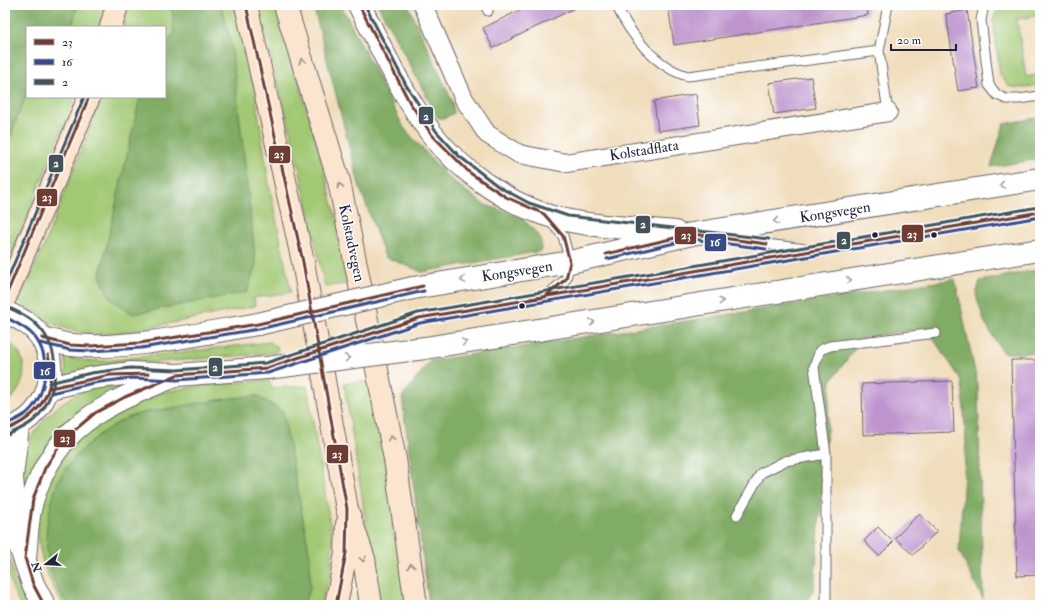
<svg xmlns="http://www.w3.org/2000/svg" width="1045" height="610" viewBox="0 0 1045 610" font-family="'IM FELL Double Pica',serif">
	<rect width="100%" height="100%" fill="#fff"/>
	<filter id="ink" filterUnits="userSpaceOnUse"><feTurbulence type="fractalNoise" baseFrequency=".025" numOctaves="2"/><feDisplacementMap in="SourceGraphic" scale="8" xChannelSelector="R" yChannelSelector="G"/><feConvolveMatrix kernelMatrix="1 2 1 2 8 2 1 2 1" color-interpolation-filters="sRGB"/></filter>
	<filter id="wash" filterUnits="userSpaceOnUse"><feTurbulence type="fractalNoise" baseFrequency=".012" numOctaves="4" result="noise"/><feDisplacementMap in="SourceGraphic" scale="16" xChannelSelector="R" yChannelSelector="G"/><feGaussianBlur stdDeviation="0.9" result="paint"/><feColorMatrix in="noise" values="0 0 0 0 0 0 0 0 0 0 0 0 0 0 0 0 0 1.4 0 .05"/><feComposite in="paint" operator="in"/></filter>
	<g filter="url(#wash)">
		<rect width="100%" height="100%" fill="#f0ddbc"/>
		<path fill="#a2c873" stroke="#627557" d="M 77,5 L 105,5 L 99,27 L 72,27 Z
			M 129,5 L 237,5 L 249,52 L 269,184 L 291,292 L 254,298 L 255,306 L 128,332 L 92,335 L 67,329 L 46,321 L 18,301 L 43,248 L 102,97 L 165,97 L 165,27 L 123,27 Z
			M 257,5 L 276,5 C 305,97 330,189 352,283 L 325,287 L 295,149 Z
			M 1002,5 L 1040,5 L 1040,15 L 1017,19 L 1026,77 L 1040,74 L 1040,85 L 1019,88 L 1009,86 L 1000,75 L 993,20 L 998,8 Z
			M 27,93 L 27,97 L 75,97 L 5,271 L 5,150 Z
			M 5,341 C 32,353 28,390 5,403 Z
			M 270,342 L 277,347 L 278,350 L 274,353 L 107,366 L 66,376 L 65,357 L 89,361 L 106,361 Z
			M 269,380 L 271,388 L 307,386 L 333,541 L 331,574 L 320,605 L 64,605 C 28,552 29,496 71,447 C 77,440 82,431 89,426 C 100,418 129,404 143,399 C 175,385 233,384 269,380 Z
			M 374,381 L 410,605 L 379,605 L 344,383 Z
			M 132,382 L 116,391 L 25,500 C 21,485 18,470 23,455 C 32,428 61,397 89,389 C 103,385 118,384 132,382 Z
			M 5,533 L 14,578 L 26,605 L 20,605 C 7,581 5,559 5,533 Z"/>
		<path fill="#81ac65" stroke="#526750" d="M 5,5 L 77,5 L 72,27 L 27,27 L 27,93 L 5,150 Z
			M 172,5 L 221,5 L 231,42 L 256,264 L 247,292 L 133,314 L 110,298 L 100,275 L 140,97 L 165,97 L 165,47 L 174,33 Z
			M 313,5 L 341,5 L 404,128 L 448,177 L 483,204 L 521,217 L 541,238 L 541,251 L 422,272 L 385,257 L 359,185 Z
			M 378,5 L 408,5 L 452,101 L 454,113 L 445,118 L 438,118 Z
			M 1040,117 L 1040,159 L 991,167 L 1004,124 Z
			M 1040,269 L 1040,353 L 1003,353 L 984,321 L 976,295 L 980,281 Z
			M 955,279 L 978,386 L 983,599 L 959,551 L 966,443 L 962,381 L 926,328 L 863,338 L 831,381 L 814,588 L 806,605 L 429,605 L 402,397 L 430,361 Z
			M 258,396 L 283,412 L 310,556 L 310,590 L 303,605 L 69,605 C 51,586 44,550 47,525 C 50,509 53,491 61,476 C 75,452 107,425 132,416 C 146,411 163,410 177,407 C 204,402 231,397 258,396 Z"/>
		<g id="blocks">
			<path fill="#be94ce" d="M 530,5 L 581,5 L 493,48 L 483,28 Z
				M 668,5 L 867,5 L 868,15 L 674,45 Z
				M 967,10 L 979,88 L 958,91 L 946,14 Z
				M 811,77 L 816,108 L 774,114 L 769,83 Z
				M 696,94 L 700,125 L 658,131 L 654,101 Z
				M 1011,360 L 1040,360 L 1040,575 L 1017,576 Z
				M 952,381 L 954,432 L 863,435 L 862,384 Z
				M 919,514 L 937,531 L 913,555 L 895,538 Z
				M 878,527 L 893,542 L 879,556 L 864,541 Z"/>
		</g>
	</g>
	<g filter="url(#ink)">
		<use href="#blocks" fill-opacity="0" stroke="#6a6368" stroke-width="1"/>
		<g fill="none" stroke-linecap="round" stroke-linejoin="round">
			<defs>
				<path id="service" d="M 485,5 L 488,11
					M 616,5 C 630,34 656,68 688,76 L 879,51
					M 888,5 L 879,51 L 888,112
					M 984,5 L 981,20 L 989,85 L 997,95 L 1006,99 L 1019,99 L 1040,96
					M 720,238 L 806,249
					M 545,297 L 566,279 L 570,262 L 563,236 L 549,220
					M 419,318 L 1040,212
					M 737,515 L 761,473 L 785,461 L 826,454
					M 826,605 L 826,454 L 814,367 L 820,350 L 830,346 L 936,333"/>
				<path id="minor" d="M 423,5 L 464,99 L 487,134 L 519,154 L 566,163 L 888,112"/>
				<path id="tertiary" d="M 359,5 C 382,48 402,95 432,134 C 460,170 501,199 543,214 C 581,227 635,228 675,232
					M 413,288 L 570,262 L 692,234 L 1040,179
					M 5,312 C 19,318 34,325 42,339 C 62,374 45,419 5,430
					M 42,338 C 52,340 62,344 72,345 C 127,351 202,333 258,324
					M 425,348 L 1040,250
					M 50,388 L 92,378 L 131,373 L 177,375 L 267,368
					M 18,426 L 12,477 L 17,538 L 33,584 L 44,605
					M 25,558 C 27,539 27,516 33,498 C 57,421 110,403 177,375"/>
				<path id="secondary" d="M 246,5 L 303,262 L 347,509 L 364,559 L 371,605
					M 285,5 L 339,181 L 395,459 L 416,605
					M 111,27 L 117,5
					M 5,298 L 89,97
					M 336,605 L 346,553 L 347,524"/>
			</defs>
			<use href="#service" stroke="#6a6368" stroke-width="11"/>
			<use href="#minor" stroke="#6a6368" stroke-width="20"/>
			<use href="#tertiary" stroke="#6a6368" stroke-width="24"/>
			<use href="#secondary" stroke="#6a6368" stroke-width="24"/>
			<use href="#service" stroke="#fff" stroke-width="9"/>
			<use href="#minor" stroke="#fff" stroke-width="18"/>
			<use href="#tertiary" stroke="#fff" stroke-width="22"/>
			<use href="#secondary" stroke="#fce5cf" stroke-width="22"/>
			<defs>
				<path id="service-bridge" d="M 312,353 L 419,318"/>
				<path id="tertiary-bridge" d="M 258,324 L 413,288
					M 267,368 L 425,348"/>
			</defs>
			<use href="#service-bridge" stroke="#6a6368" stroke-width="11" stroke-linecap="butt"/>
			<use href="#tertiary-bridge" stroke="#6a6368" stroke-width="24" stroke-linecap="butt"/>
			<use href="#service-bridge" stroke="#fff" stroke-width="9"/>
			<use href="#tertiary-bridge" stroke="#fff" stroke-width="22"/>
			<defs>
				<path id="bus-1" d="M 246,5 L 303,262 L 347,509 L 346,553 L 336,605
					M 606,254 L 692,234 L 767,244
					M 5,298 L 89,97
					M 530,299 L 1040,212
					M 42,338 L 70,345 L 90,346 L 140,343 L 258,324 L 423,286
					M 50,388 L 110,375 L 148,374
					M 5,430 C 39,417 58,391 48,355
					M 44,605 L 33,584 L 25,558 L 33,499 L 45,468 L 64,439 L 95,413 L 125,397 L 177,375 L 267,368 L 419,318 L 545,297 L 566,279 L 570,262 L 563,236 L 544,214 L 506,197 L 470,173 L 432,135 L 410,103 L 359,5"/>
				<path id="bus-2" d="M 607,259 L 692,239 L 766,249
					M 5,317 C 14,322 24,326 32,334 C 52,355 48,394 27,413 C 20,418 13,421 5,425
					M 41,343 L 70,350 L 90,351 L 141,348 L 259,329 L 424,291
					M 51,393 L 93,383 L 131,378 L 177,380 L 268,373 L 420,323 L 1040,217"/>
				<path id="bus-3" d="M 365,5 L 406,85 L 436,131 L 459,156 L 499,187 L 529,203 L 568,216 L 769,239
					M 5,285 L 84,97
					M 49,383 L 91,373 L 130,368 L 177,370 L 266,363 L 418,313 L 1039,207
					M 7,435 C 16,431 26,427 34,420 C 59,397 63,351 38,326 C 30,317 18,312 7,307"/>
			</defs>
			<use href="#bus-1" stroke="#fff" stroke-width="6"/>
			<use href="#bus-2" stroke="#fff" stroke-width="6"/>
			<use href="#bus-3" stroke="#fff" stroke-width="6"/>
			<use href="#bus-1" stroke="#6e3c32" stroke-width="3"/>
			<use href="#bus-2" stroke="#394b85" stroke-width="3"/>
			<use href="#bus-3" stroke="#43525a" stroke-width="3"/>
		</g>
		<defs><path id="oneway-chevron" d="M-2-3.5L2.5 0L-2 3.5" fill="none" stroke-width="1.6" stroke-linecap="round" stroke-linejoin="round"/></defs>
		<g stroke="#9a8d8c">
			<use href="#oneway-chevron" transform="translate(302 61) rotate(-107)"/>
			<use href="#oneway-chevron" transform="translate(340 186) rotate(-103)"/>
			<use href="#oneway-chevron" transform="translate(391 438) rotate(-101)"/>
			<use href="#oneway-chevron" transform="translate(363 559) rotate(76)"/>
			<use href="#oneway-chevron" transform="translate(411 566) rotate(-98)"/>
		</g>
		<g stroke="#9c9ca7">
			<use href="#oneway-chevron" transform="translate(1002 185) rotate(171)"/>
			<use href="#oneway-chevron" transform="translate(776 221) rotate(171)"/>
			<use href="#oneway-chevron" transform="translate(463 280) rotate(171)"/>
			<use href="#oneway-chevron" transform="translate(849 280) rotate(-9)"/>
			<use href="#oneway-chevron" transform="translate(721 301) rotate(-9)"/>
			<use href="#oneway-chevron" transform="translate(592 322) rotate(-9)"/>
			<use href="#oneway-chevron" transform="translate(464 342) rotate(-9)"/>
			<use href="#oneway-chevron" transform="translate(347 358) rotate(-7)"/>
		</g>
	</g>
	<g fill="#22223b" stroke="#fff" stroke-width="1.5">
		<circle cx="875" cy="235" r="3.5"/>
		<circle cx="934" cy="235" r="3.5"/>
		<circle cx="522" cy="306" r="3.5"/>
	</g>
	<g text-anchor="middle" stroke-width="3" stroke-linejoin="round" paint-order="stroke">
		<g font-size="15" fill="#22223b" stroke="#fff">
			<text transform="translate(644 150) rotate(-9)" y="5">Kolstadflata</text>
			<text transform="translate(835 212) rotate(-9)" y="5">Kongsvegen</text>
			<text transform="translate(352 243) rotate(78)" y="5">Kolstadvegen</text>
			<text transform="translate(517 271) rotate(-9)" y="5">Kongsvegen</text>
		</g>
	</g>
	<g stroke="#fff" stroke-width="1.5">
		<rect x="418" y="106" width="16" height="19" rx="4" fill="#43525a"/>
		<rect x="268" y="145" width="23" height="19" rx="4" fill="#6e3c32"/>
		<rect x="48" y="154" width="16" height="19" rx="4" fill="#43525a"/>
		<rect x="36" y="188" width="22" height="19" rx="4" fill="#6e3c32"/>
		<rect x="635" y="215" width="16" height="19" rx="4" fill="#43525a"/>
		<rect x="901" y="224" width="23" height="19" rx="4" fill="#6e3c32"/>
		<rect x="674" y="226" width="23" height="19" rx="4" fill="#6e3c32"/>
		<rect x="836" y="231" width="15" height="19" rx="4" fill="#43525a"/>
		<rect x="704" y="233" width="23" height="19" rx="4" fill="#394b85"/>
		<rect x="208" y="357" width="15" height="20" rx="4" fill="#43525a"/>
		<rect x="33" y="361" width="23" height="19" rx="4" fill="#394b85"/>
		<rect x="53" y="429" width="23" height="19" rx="4" fill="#6e3c32"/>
		<rect x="326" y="444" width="23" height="20" rx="4" fill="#6e3c32"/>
	</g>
	<g font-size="11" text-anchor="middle" font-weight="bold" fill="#fff">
		<text x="426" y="120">2</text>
		<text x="279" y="158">23</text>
		<text x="56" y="167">2</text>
		<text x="47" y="201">23</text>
		<text x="643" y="228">2</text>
		<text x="912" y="238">23</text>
		<text x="686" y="239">23</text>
		<text x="844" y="244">2</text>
		<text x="715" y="246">16</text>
		<text x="215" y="371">2</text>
		<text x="45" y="375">16</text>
		<text x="65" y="442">23</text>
		<text x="337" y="458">23</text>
	</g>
	<rect width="1045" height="610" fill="none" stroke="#fff" stroke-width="20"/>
	<rect x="26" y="26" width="140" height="72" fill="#ffffff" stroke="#a7a7b1"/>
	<rect x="34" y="39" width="20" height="6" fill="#6e3c32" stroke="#a7a7b1"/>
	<text x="62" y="46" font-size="12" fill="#22223b">23</text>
	<rect x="34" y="59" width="20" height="6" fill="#394b85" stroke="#a7a7b1"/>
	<text x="62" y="66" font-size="12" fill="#22223b">16</text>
	<rect x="34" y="79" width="20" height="6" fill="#43525a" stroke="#a7a7b1"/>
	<text x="62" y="86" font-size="12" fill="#22223b">2</text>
	<g transform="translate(46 564) rotate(252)" stroke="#ffffff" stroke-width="3" paint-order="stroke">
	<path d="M0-3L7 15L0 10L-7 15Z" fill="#22223b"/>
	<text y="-6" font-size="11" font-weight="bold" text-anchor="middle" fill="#22223b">N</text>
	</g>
	<path d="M891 44v6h65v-6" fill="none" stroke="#22223b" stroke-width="2"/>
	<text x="897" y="44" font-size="12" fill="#22223b" stroke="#ffffff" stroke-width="3" paint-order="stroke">20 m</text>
</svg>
